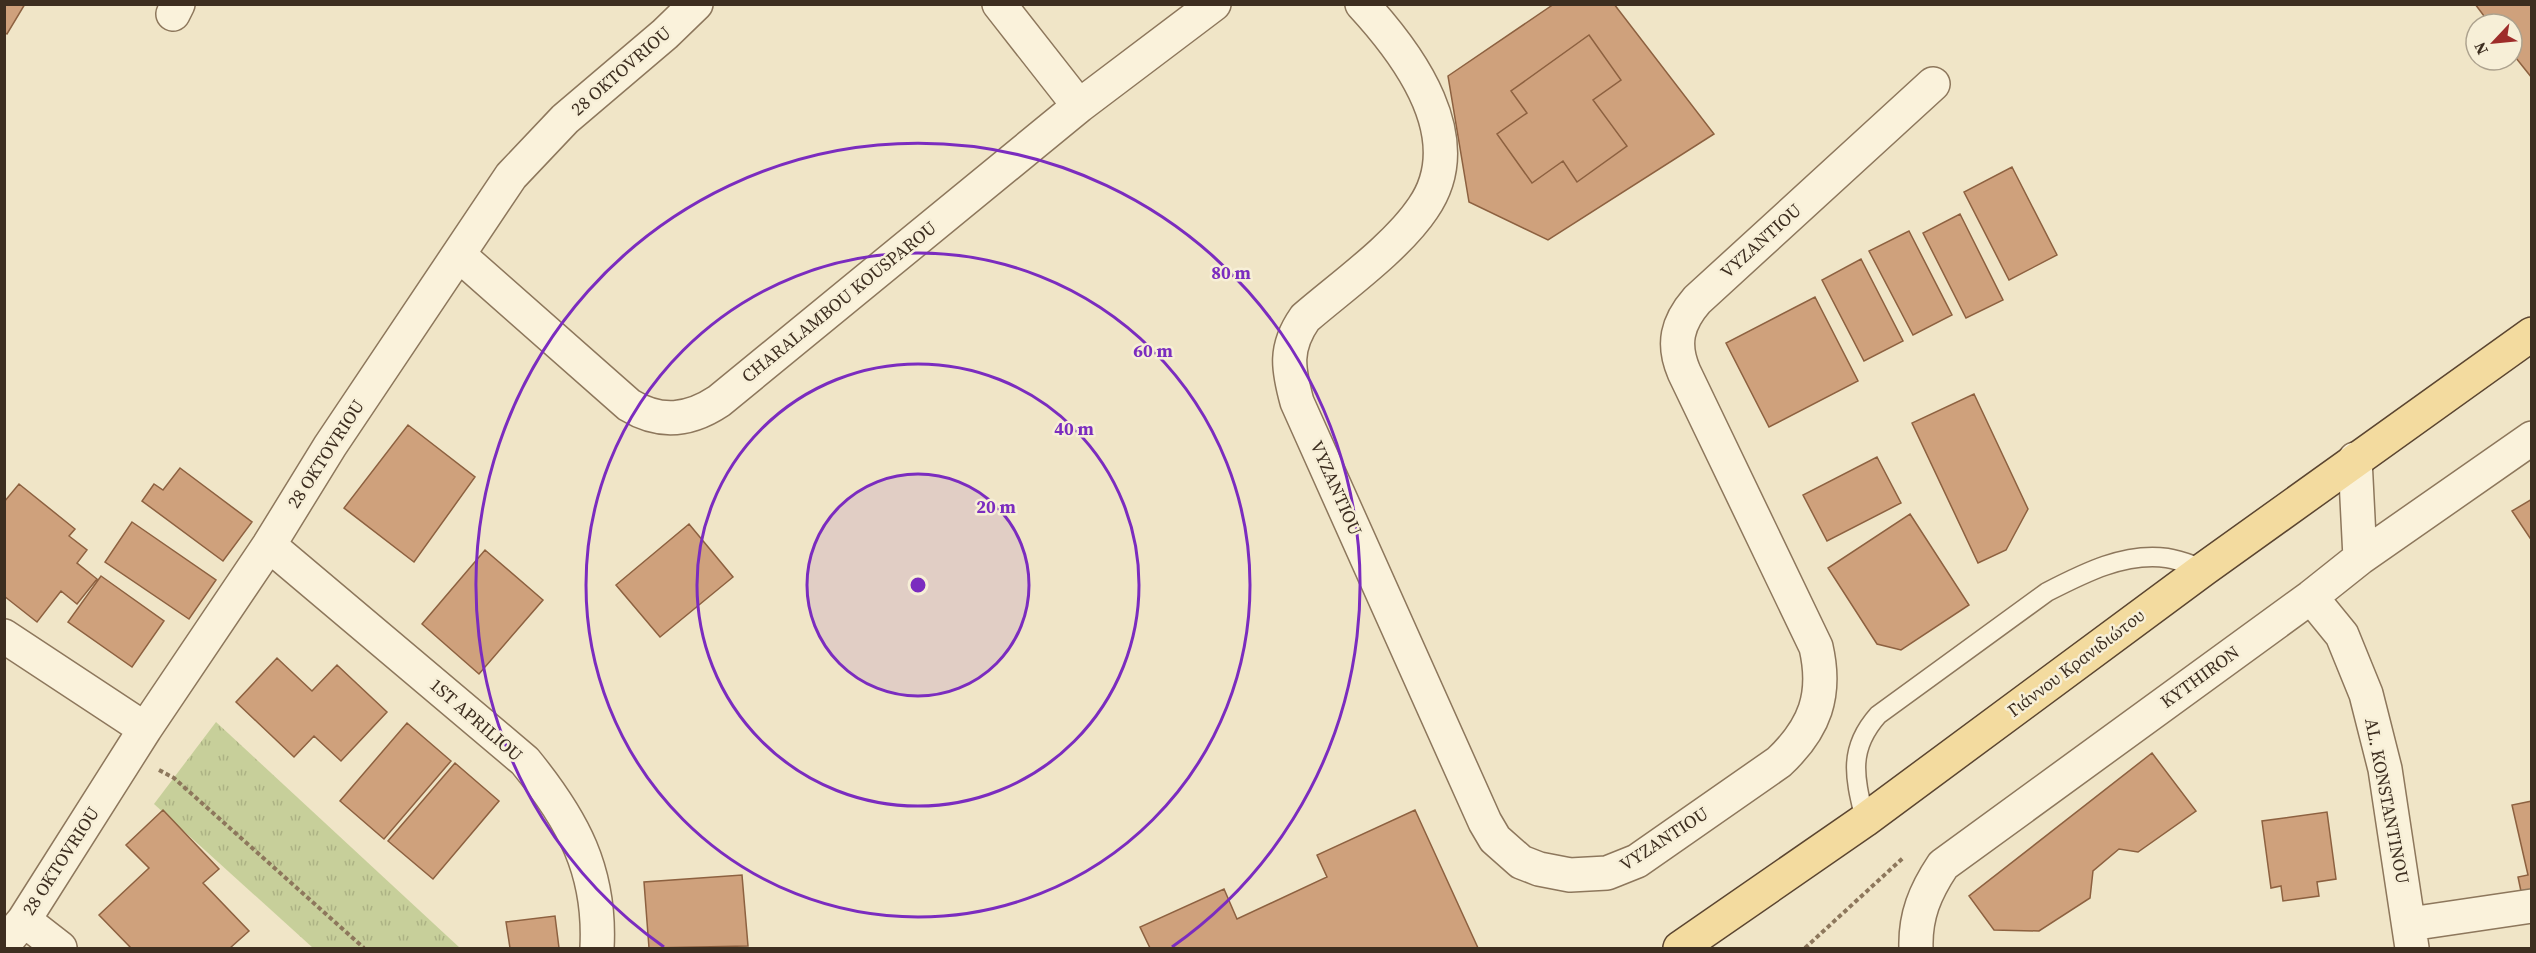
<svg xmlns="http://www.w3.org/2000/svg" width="2536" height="953" viewBox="0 0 2536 953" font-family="'Source Serif 4',serif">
	<defs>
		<pattern id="grass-tufts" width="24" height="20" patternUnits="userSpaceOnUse" patternTransform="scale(1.5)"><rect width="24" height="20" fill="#c7cf9a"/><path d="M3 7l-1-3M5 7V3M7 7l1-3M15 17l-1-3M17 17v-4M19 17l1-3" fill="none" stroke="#acb284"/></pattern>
	</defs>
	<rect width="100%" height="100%" fill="#f0e5c7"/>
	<path fill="url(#grass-tufts)" d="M 216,722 L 460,948 L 313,948 L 154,804 Z"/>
	<path fill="#cfa17c" stroke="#8d6140" stroke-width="1.5" d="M 4,4 L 25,4 L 7,34 L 4,32 Z
		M 1554,4 L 1614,4 L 1714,134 L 1548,240 L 1469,202 L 1448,76 Z
		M 2475,4 L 2532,4 L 2532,78 L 2512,53 L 2512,24 L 2490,24 Z
		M 1589,35 L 1621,80 L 1593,100 L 1627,146 L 1577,182 L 1563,161 L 1532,183 L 1497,134 L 1527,113 L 1511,91 Z
		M 2012,167 L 2057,255 L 2009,280 L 1964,192 Z
		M 1960,214 L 2003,300 L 1966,318 L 1923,233 Z
		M 1909,231 L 1952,315 L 1913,335 L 1869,251 Z
		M 1861,259 L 1903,341 L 1864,361 L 1822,280 Z
		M 1815,297 L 1858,381 L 1769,427 L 1726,343 Z
		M 1974,394 L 2028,509 L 2006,550 L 1978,563 L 1912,423 Z
		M 408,425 L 475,477 L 414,562 L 344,508 Z
		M 1877,457 L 1901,503 L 1827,541 L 1803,495 Z
		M 180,468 L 252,522 L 223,561 L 142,501 L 154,484 L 163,490 Z
		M 19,484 L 75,529 L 69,536 L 87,550 L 77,563 L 97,579 L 77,604 L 61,591 L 37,622 L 4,596 L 4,502 Z
		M 2532,499 L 2532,541 L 2512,511 Z
		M 1910,514 L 1969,605 L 1901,650 L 1877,644 L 1828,568 Z
		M 132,522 L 216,580 L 189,619 L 105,562 Z
		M 689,524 L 733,577 L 660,637 L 616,585 Z
		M 485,550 L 543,600 L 479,674 L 422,624 Z
		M 101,576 L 164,621 L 132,667 L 68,622 Z
		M 277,658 L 312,691 L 337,665 L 387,712 L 341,761 L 314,736 L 294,757 L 236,702 Z
		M 407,723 L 451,761 L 384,839 L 340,801 Z
		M 2152,753 L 2196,811 L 2138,852 L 2119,849 L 2093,871 L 2090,898 L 2039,931 L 1994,930 L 1969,896 Z
		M 455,763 L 499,801 L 433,879 L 388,841 Z
		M 2532,801 L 2532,894 L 2522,896 L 2518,877 L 2528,875 L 2512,805 Z
		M 163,810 L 219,869 L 203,883 L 249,931 L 230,948 L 131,948 L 99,915 L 149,868 L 126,845 Z
		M 1415,810 L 1478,948 L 1150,948 L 1140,927 L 1224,889 L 1237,919 L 1327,877 L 1317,855 Z
		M 2327,812 L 2336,879 L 2317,882 L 2319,896 L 2283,901 L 2281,886 L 2271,888 L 2262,821 Z
		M 742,875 L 748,946 L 649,948 L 644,882 Z
		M 555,916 L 559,948 L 510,948 L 506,922 Z"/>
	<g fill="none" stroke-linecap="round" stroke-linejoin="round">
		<defs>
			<path id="service" d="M 1865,820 C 1855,778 1847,750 1878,715 L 2047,592 C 2084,573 2125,552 2167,558 C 2180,560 2192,565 2204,569"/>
			<path id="minor" d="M 999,4 L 1079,106
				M 1362,4 C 1409,55 1471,139 1423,208 C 1397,247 1341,287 1305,318 C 1284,348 1288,369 1297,402 L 1485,822 L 1495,839 L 1521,862 L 1539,869 L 1570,875 L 1607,873 L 1637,861 L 1779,762 C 1815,728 1827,695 1816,647 L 1684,372 C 1672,344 1677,323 1697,300 L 1933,84
				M 173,14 L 178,4
				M 459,255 L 629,405 C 660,424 689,421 719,401 L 1079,106 L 1214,4
				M 2355,459 L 2360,558
				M 269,545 L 525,761 C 573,820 601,871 597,948
				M 2311,597 L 2342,635 L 2366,694 L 2385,769 L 2412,948
				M 4,636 L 145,729
				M 24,920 L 60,948
				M 2410,924 L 2532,906
				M 4,944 L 24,920 L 145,729 L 269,545 L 330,446 L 511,176 L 565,119 L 665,34 L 696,4
				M 1916,948 C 1915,916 1925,892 1943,865 L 2311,597 L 2360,558 L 2532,438"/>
			<path id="primary" d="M 1680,948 L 1865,820 L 2204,569 L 2532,334"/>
		</defs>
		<use href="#service" stroke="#8d775c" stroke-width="21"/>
		<use href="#minor" stroke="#8d775c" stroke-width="36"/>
		<use href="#primary" stroke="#5b4530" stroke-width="36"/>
		<path stroke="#8d775c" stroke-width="4" stroke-dasharray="4.5 3" stroke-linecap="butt" d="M 159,770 L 174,778 L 364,948
			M 1805,948 L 1904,857"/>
		<use href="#service" stroke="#faf2db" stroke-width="18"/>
		<use href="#minor" stroke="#faf2db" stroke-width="33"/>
		<use href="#primary" stroke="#f3db9f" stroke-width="33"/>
	</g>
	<circle cx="918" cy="585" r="111" fill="#7b2cbf" fill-opacity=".12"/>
	<g fill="none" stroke="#7b2cbf" stroke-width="3">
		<circle cx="918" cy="585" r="111"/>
		<circle cx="918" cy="585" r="221"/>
		<circle cx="918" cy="585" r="332"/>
		<path d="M664 947A442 442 0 1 1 1172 947"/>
	</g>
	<g text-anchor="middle" stroke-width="5" stroke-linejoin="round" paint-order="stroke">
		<g font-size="18" fill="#3d2e20" stroke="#f7efd7">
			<text transform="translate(621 71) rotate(-41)" y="6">28 OKTOVRIOU</text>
			<text transform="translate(1761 241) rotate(-42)" y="6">VYZANTIOU</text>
			<text transform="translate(839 302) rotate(-39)" y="6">CHARALAMBOU KOUSPAROU</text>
			<text transform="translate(326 454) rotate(-57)" y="6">28 OKTOVRIOU</text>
			<text transform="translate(1336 488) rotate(66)" y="6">VYZANTIOU</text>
			<text transform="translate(2076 663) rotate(-37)" y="6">Γιάννου Κρανιδιώτου</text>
			<text transform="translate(2200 677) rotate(-36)" y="6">KYTHIRON</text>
			<text transform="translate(476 720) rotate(41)" y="6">1ST APRILIOU</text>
			<text transform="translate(2387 801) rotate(79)" y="6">AL. KONSTANTINOU</text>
			<text transform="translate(1664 839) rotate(-33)" y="6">VYZANTIOU</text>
			<text transform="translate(61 861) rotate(-57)" y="6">28 OKTOVRIOU</text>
		</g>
	</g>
	<circle cx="918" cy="585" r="9" fill="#7b2cbf" stroke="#f7efd7" stroke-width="3"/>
	<g font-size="18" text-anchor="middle" font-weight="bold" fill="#7b2cbf" stroke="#f7efd7" stroke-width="5" stroke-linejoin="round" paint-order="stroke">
		<text x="1231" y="279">80 m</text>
		<text x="1153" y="357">60 m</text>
		<text x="1074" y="435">40 m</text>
		<text x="996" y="513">20 m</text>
	</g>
	<rect width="2536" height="953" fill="none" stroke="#3d2e20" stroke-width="12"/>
	<g transform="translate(2494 42) rotate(244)"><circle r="28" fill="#f7efd7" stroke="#ada28e" stroke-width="1.5"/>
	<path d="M0-4.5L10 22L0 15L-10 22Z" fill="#9e2c29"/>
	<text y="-9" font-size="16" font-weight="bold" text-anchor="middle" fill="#3d2e20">N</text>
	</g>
</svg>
